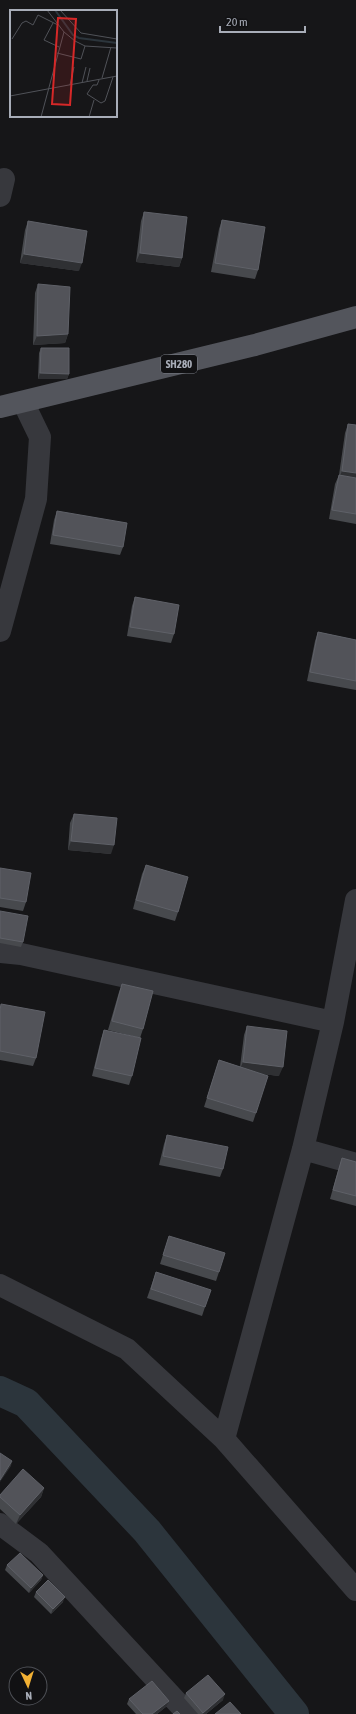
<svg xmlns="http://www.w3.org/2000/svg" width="356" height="1714" viewBox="0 0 356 1714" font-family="'Asap Condensed',sans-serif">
	<rect width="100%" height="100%" fill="#161618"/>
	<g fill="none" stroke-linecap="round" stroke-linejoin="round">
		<path stroke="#2c353c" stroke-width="30" d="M 0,1391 L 26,1403 L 147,1531 L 294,1714"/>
		<path stroke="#37383d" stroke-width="22" d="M 0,196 L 4,179
			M 0,631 L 36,499 L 40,437 L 23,402
			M 0,952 L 21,954 L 333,1022
			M 303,1149 L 356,1164
			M 0,1285 L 127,1349 L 224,1439 L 356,1590
			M 224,1439 L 303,1149 L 333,1022 L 356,900
			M 0,1524 L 39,1553 L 188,1714"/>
		<path stroke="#53555c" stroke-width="22" d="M 0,407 L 255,345 L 356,317"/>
	</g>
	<path fill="#47494d" d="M 144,212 L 182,258 L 179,267 L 136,262 L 141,221 Z
		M 222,220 L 258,270 L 255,279 L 211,272 L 219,229 Z
		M 28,221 L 79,271 L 20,263 L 25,230 Z
		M 38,284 L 68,334 L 65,343 L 33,345 L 35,293 Z
		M 41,348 L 69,374 L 67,379 L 38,379 L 39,353 Z
		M 348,424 L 356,425 L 356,524 L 329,519 L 335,484 L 339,475 L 345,433 Z
		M 57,511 L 123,547 L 120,555 L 50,544 L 54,520 Z
		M 135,597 L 174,634 L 171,643 L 127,636 L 132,606 Z
		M 318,632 L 356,640 L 356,690 L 307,681 L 315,641 Z
		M 74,814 L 111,854 L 68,850 L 70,823 Z
		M 146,865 L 178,912 L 175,921 L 133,909 L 142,874 Z
		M 0,868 L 26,902 L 23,911 L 0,907 Z
		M 0,911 L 23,942 L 21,947 L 0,943 Z
		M 122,984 L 143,1029 L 140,1038 L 108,1030 L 119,992 Z
		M 0,1010 L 36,1058 L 33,1066 L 0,1060 Z
		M 247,1026 L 279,1076 L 263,1074 L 256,1113 L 253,1122 L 204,1107 L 219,1060 L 240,1067 L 244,1035 Z
		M 104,1030 L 132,1076 L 129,1085 L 92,1076 L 101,1039 Z
		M 167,1135 L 223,1169 L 220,1177 L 159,1165 L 164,1144 Z
		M 342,1158 L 356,1162 L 356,1206 L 330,1199 L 339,1167 Z
		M 169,1236 L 219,1272 L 216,1281 L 160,1264 Z
		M 156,1272 L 205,1307 L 202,1316 L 147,1298 Z
		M 44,1488 L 41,1497 L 16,1524 L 0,1509 L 0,1495 Z
		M 7,1565 L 43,1575 L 41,1580 L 29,1593 L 5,1570 Z
		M 36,1592 L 63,1602 L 51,1614 L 34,1597 Z
		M 186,1693 L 223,1700 L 206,1714 L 198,1714 L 184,1698 Z
		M 129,1699 L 169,1701 L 167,1706 L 157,1714 L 136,1714 L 127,1704 Z"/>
	<path fill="#2f3033" d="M 140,253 L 182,258 L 179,267 L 136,262 Z
		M 24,254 L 82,263 L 79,271 L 20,263 Z
		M 68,334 L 65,343 L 33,345 L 37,336 Z
		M 40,373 L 69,374 L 67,379 L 38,379 Z
		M 342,471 L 356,473 L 356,482 L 338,480 Z
		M 71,841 L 114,845 L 111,854 L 68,850 Z
		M 243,1062 L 283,1067 L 279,1076 L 239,1071 Z
		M 12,1461 L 11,1466 L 0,1482 L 0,1480 Z
		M 44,1488 L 41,1497 L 16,1524 L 20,1515 Z
		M 43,1575 L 41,1580 L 29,1593 L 31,1588 Z
		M 65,1597 L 63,1602 L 51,1614 L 53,1609 Z
		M 225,1694 L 223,1700 L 206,1714 L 203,1714 L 203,1713 Z
		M 169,1701 L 167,1706 L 157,1714 L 152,1714 Z"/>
	<path fill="#525359" stroke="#5f6168" d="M 144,212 L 187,217 L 182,258 L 140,253 Z
		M 222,220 L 265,227 L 258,270 L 215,263 Z
		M 28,221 L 87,231 L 82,263 L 24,254 Z
		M 38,284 L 70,287 L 68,334 L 37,336 Z
		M 41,348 L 69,348 L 69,374 L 40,373 Z
		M 348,424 L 356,425 L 356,473 L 342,471 Z
		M 339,475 L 356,478 L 356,514 L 332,510 Z
		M 57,511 L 127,523 L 123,547 L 53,535 Z
		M 135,597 L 179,605 L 174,634 L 130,627 Z
		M 318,632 L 356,640 L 356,681 L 310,672 Z
		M 74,814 L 117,818 L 114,845 L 71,841 Z
		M 146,865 L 188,877 L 178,912 L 136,900 Z
		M 0,868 L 31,873 L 26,902 L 0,898 Z
		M 0,911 L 28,916 L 23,942 L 0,938 Z
		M 122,984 L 153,991 L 143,1029 L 112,1021 Z
		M 1,1004 L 45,1012 L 36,1058 L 0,1051 L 0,1010 Z
		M 247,1026 L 287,1031 L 283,1067 L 243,1062 Z
		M 104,1030 L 141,1038 L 132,1076 L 95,1068 Z
		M 219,1060 L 268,1076 L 256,1113 L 207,1098 Z
		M 167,1135 L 228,1147 L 223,1169 L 163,1156 Z
		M 342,1158 L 356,1162 L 356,1196 L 333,1190 Z
		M 169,1236 L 225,1253 L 219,1272 L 163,1255 Z
		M 156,1272 L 211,1290 L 205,1307 L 151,1289 Z
		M 0,1453 L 12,1461 L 0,1480 Z
		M 23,1469 L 44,1488 L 20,1515 L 0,1497 L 0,1495 Z
		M 20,1553 L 43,1575 L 31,1588 L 7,1565 Z
		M 48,1580 L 65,1597 L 53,1609 L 36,1592 Z
		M 208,1675 L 225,1694 L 203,1713 L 186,1693 Z
		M 152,1681 L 169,1701 L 152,1714 L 143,1714 L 129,1699 Z
		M 230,1702 L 241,1714 L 215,1714 Z
		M 177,1711 L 180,1714 L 173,1714 Z"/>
	<g text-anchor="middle" stroke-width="3" stroke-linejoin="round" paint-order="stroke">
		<rect fill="#111113" stroke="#7b7e86" stroke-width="1" x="161" y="355" width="36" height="18" rx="3"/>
		<g font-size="11" font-weight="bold" fill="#a8adb8">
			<text x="179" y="368">SH280</text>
		</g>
	</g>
	<g transform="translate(10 10)">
		<rect width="107" height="107" fill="#161618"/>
		<path fill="none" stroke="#2c353c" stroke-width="2" d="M 45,0 L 63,25 L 69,28 L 107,33"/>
		<path fill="none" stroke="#505258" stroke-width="1" d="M 37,0 L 54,22 L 65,31 L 75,36 L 107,38M 50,0 L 71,23 L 107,29M 43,13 L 34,30 L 49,37M 2,29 L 12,13 L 16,11 L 23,15 L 28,5 L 48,15M 47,43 L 71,49 L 75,36M 92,68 L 101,37M 89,70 L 87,75 L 83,75 L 77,84 L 91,93 L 95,91 L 103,67M 77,71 L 80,58M 72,73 L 76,57M 60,75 L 64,57M 0,86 L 107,66M 31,107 L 54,22M 79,107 L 84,90"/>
		<path fill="#d62828" fill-opacity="0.15" stroke="#d62828" stroke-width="2" d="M 48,8 L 66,9 L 60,95 L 42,94 Z"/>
		<rect width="107" height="107" fill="none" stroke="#a8adb8" stroke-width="2"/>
	</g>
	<g transform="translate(28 1686) rotate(176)"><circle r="19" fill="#111113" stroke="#4d4f55"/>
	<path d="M0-3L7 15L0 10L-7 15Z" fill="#f2b134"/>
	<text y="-6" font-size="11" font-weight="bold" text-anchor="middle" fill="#a8adb8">N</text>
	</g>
	<path d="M220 26v6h85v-6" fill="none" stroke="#a8adb8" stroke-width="2"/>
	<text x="226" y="26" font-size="12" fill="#a8adb8" stroke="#111113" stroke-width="3" paint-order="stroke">20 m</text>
</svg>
